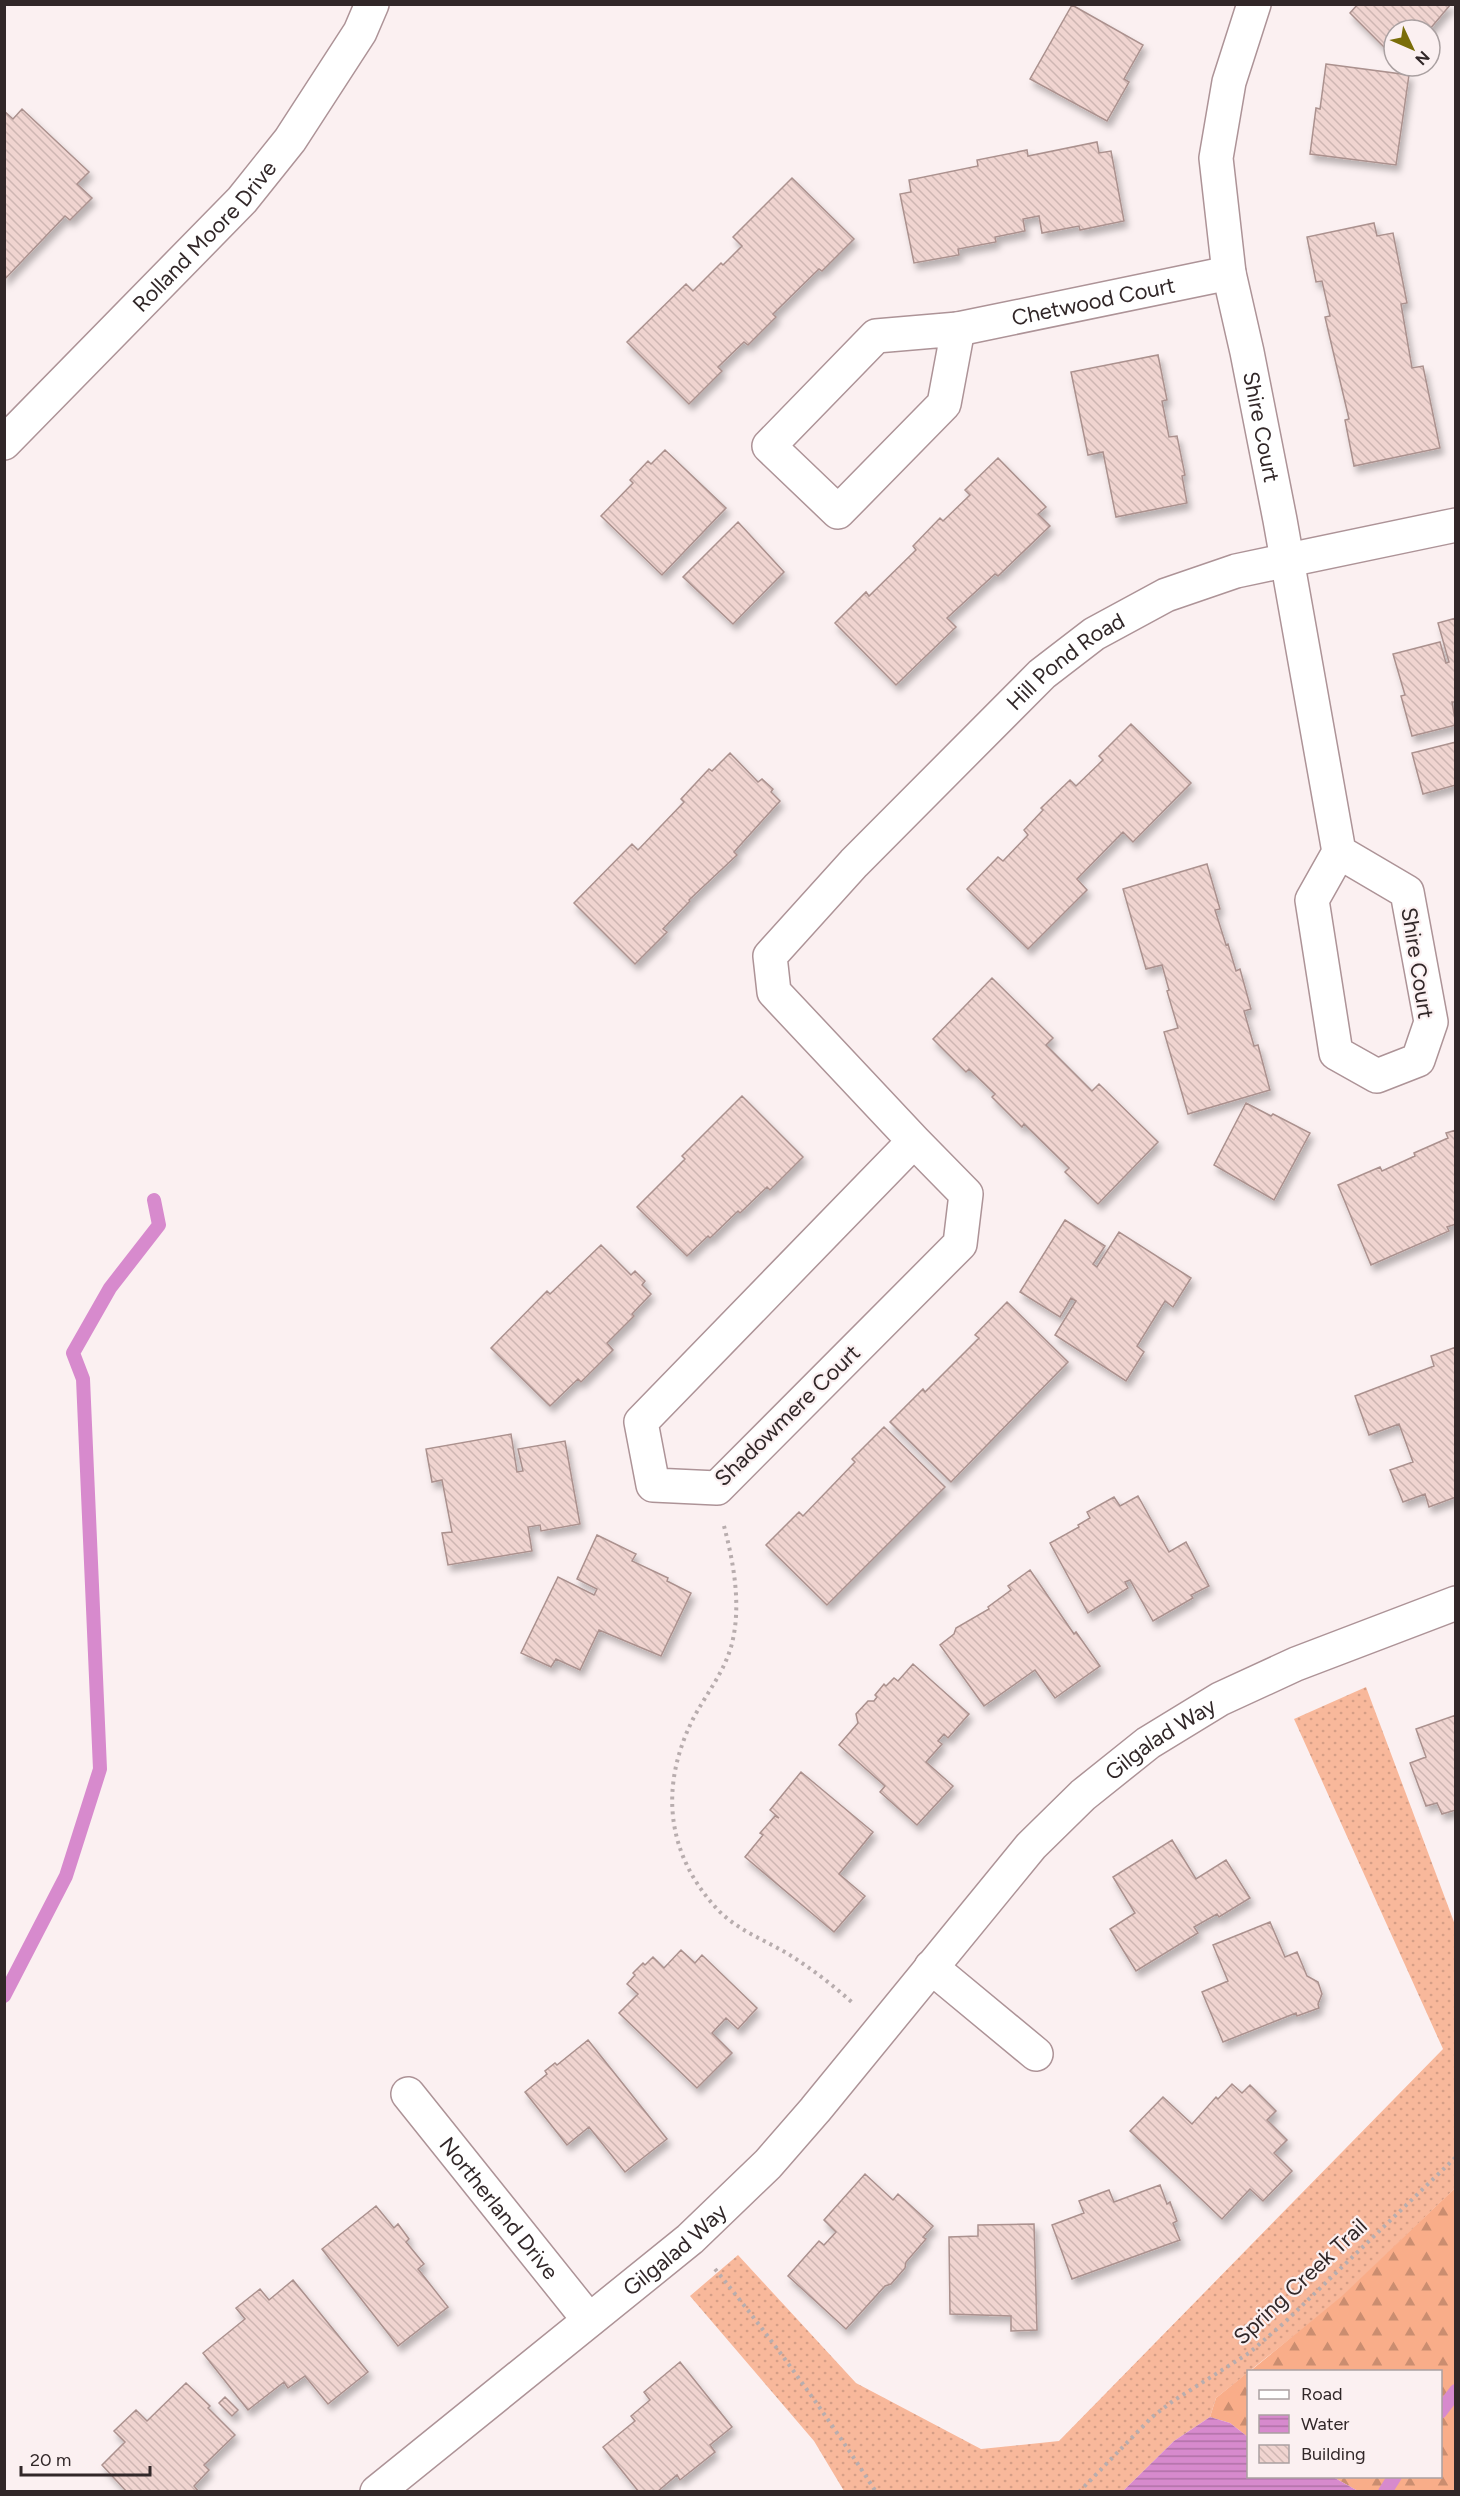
<svg xmlns="http://www.w3.org/2000/svg" width="1460" height="2496" viewBox="0 0 1460 2496" font-family="Figtree,sans-serif">
	<defs>
		<pattern id="grass-dots" width="8" height="8" patternUnits="userSpaceOnUse" patternTransform="scale(1.5)"><rect width="8" height="8" fill="#f8b89b"/><path d="M2 2h.1M6 6h.1" fill="none" stroke="#d59e86" stroke-width="1.8" stroke-linecap="round"/></pattern>
		<pattern id="forest-firs" width="22" height="20" patternUnits="userSpaceOnUse" patternTransform="scale(1.5)"><rect width="22" height="20" fill="#f9ad89"/><path d="M5 1l3.5 6h-7zM16 11l3.5 6h-7z" fill="#ca8d70"/></pattern>
		<pattern id="water-rules" width="6" height="5" patternUnits="userSpaceOnUse" patternTransform="scale(1.5)"><rect width="6" height="5" fill="#d78acd"/><path d="M0 2.5h6" fill="none" stroke="#af71a6"/></pattern>
		<pattern id="building-back-hatch" width="6" height="6" patternUnits="userSpaceOnUse" patternTransform="scale(1.5)"><rect width="6" height="6" fill="#f0d4d0"/><path d="M-1 5l2 2M0 0l6 6M5-1l2 2" fill="none" stroke="#ceb6b3"/></pattern>
		<filter id="shadow"><feDropShadow dx="3.5" dy="6" stdDeviation="3" flood-color="#0004"/></filter>
	</defs>
	<rect width="100%" height="100%" fill="#fbf0f1"/>
	<path fill="url(#grass-dots)" d="M 1366,1687 L 1454,1922 L 1455,1922 L 1455,2188 L 1342,2297 L 1216,2398 L 1210,2417 L 1174,2441 L 1123,2491 L 844,2491 L 814,2441 L 690,2296 L 738,2255 L 856,2383 L 981,2449 L 1059,2441 L 1443,2049 L 1294,1719 Z"/>
	<path fill="url(#forest-firs)" d="M 1455,2188 L 1455,2491 L 1358,2491 L 1333,2477 L 1440,2476 L 1440,2372 L 1249,2372 L 1342,2296 Z
		M 1248,2372 L 1248,2437 L 1230,2423 L 1210,2417 L 1216,2398 Z"/>
	<path fill="url(#water-rules)" d="M 1210,2417 L 1230,2423 L 1248,2437 L 1248,2476 L 1333,2477 L 1358,2491 L 1123,2491 L 1174,2441 Z"/>
	<g fill="none" stroke-linecap="round" stroke-linejoin="round">
		<path stroke="#d78acd" stroke-width="14" d="M 4,1996 L 66,1876 L 100,1769 L 83,1379 L 73,1353 L 110,1288 L 159,1225 L 154,1200
			M 1440,2412 L 1456,2391
			M 1385,2492 L 1395,2476"/>
	</g>
	<path fill="url(#building-back-hatch)" stroke="#ab918e" stroke-width="1.5" filter="url(#shadow)" d="M 1358,4 L 1451,4 L 1429,30 L 1394,30 L 1394,57 L 1350,13 Z
		M 1072,5 L 1143,45 L 1124,79 L 1129,82 L 1107,121 L 1030,79 Z
		M 1326,64 L 1409,75 L 1396,165 L 1310,154 L 1316,108 L 1320,109 Z
		M 22,109 L 89,172 L 77,184 L 92,198 L 70,220 L 65,216 L 4,280 L 4,111 L 13,119 Z
		M 1097,142 L 1099,153 L 1111,151 L 1124,221 L 1080,230 L 1079,226 L 1042,233 L 1039,216 L 1023,219 L 1025,231 L 995,237 L 996,242 L 958,249 L 959,255 L 914,263 L 900,194 L 911,192 L 909,180 L 978,166 L 977,160 L 1027,150 L 1028,156 Z
		M 792,178 L 854,239 L 822,271 L 819,269 L 773,314 L 776,317 L 748,345 L 744,342 L 718,367 L 722,371 L 689,404 L 627,342 L 686,284 L 693,291 L 721,263 L 723,265 L 742,246 L 733,237 Z
		M 1374,223 L 1377,236 L 1393,233 L 1407,303 L 1401,304 L 1412,368 L 1423,366 L 1440,448 L 1354,466 L 1345,420 L 1349,419 L 1325,317 L 1330,316 L 1322,281 L 1316,282 L 1307,237 Z
		M 1158,355 L 1167,400 L 1162,401 L 1169,437 L 1177,436 L 1185,475 L 1182,476 L 1187,503 L 1116,517 L 1103,452 L 1088,455 L 1071,372 Z
		M 665,450 L 726,508 L 662,575 L 601,516 L 633,483 L 630,480 L 648,461 L 651,464 Z
		M 998,458 L 1046,507 L 1038,514 L 1050,526 L 998,576 L 995,574 L 947,618 L 956,627 L 896,685 L 835,623 L 866,592 L 869,596 L 916,550 L 913,546 L 940,518 L 943,521 L 970,495 L 965,490 Z
		M 738,522 L 784,572 L 733,624 L 683,577 Z
		M 1456,618 L 1456,702 L 1452,702 L 1456,725 L 1412,736 L 1401,696 L 1405,695 L 1393,654 L 1440,642 L 1446,663 L 1449,662 L 1438,623 Z
		M 1131,724 L 1191,783 L 1133,842 L 1123,832 L 1077,879 L 1087,890 L 1028,949 L 967,889 L 998,857 L 1003,861 L 1028,835 L 1024,830 L 1043,810 L 1041,808 L 1070,780 L 1076,786 L 1103,760 L 1099,756 Z
		M 1456,742 L 1456,785 L 1423,794 L 1412,753 Z
		M 730,753 L 758,782 L 762,779 L 773,789 L 771,792 L 780,801 L 734,852 L 737,855 L 689,900 L 690,901 L 663,929 L 667,932 L 635,964 L 574,903 L 632,844 L 638,850 L 684,802 L 681,799 L 709,769 L 712,771 Z
		M 1207,864 L 1220,909 L 1215,910 L 1226,945 L 1228,944 L 1236,971 L 1240,969 L 1251,1009 L 1244,1011 L 1254,1046 L 1258,1045 L 1270,1090 L 1188,1114 L 1164,1032 L 1178,1028 L 1167,991 L 1169,990 L 1162,965 L 1146,969 L 1123,889 Z
		M 992,978 L 1053,1038 L 1046,1045 L 1092,1091 L 1099,1084 L 1158,1142 L 1098,1204 L 1065,1172 L 1069,1168 L 1024,1124 L 1022,1127 L 992,1097 L 995,1094 L 969,1069 L 966,1072 L 933,1039 Z
		M 742,1096 L 803,1157 L 770,1190 L 767,1187 L 740,1213 L 738,1211 L 710,1238 L 708,1236 L 687,1256 L 637,1207 L 685,1159 L 682,1156 Z
		M 1246,1103 L 1271,1116 L 1273,1114 L 1310,1133 L 1274,1200 L 1214,1165 Z
		M 1456,1130 L 1456,1224 L 1447,1227 L 1449,1231 L 1371,1265 L 1338,1185 L 1380,1167 L 1382,1171 L 1415,1156 L 1414,1153 L 1448,1138 L 1446,1133 Z
		M 1065,1220 L 1105,1246 L 1093,1264 L 1097,1267 L 1119,1232 L 1191,1278 L 1173,1307 L 1165,1301 L 1137,1346 L 1144,1352 L 1126,1381 L 1055,1335 L 1076,1301 L 1071,1298 L 1060,1317 L 1020,1292 Z
		M 601,1245 L 631,1275 L 635,1271 L 645,1281 L 642,1285 L 651,1294 L 632,1314 L 634,1316 L 607,1343 L 613,1350 L 581,1382 L 578,1379 L 550,1406 L 491,1348 L 547,1291 L 550,1294 Z
		M 1007,1302 L 1068,1362 L 951,1482 L 890,1422 L 923,1389 L 925,1392 L 979,1338 L 975,1335 Z
		M 1456,1347 L 1456,1497 L 1429,1507 L 1425,1494 L 1403,1502 L 1390,1470 L 1413,1462 L 1399,1424 L 1369,1435 L 1355,1396 L 1434,1366 L 1431,1356 Z
		M 884,1427 L 945,1487 L 827,1605 L 766,1545 L 799,1512 L 803,1516 L 855,1462 L 852,1459 Z
		M 511,1434 L 517,1472 L 523,1471 L 518,1449 L 565,1441 L 580,1524 L 541,1531 L 540,1525 L 528,1527 L 532,1551 L 448,1565 L 442,1533 L 452,1532 L 442,1480 L 432,1482 L 426,1449 Z
		M 1138,1496 L 1169,1552 L 1186,1542 L 1209,1586 L 1191,1595 L 1193,1598 L 1153,1621 L 1130,1580 L 1125,1582 L 1128,1588 L 1088,1613 L 1050,1543 L 1079,1527 L 1078,1525 L 1090,1518 L 1087,1512 L 1114,1497 L 1120,1506 Z
		M 597,1535 L 636,1554 L 632,1561 L 668,1578 L 667,1581 L 691,1593 L 661,1656 L 599,1630 L 580,1670 L 556,1659 L 551,1667 L 521,1653 L 558,1577 L 594,1595 L 597,1589 L 577,1579 Z
		M 1030,1570 L 1074,1634 L 1076,1632 L 1100,1666 L 1055,1698 L 1035,1670 L 984,1706 L 940,1645 L 954,1634 L 956,1628 L 989,1609 L 988,1607 L 1011,1590 L 1008,1586 Z
		M 913,1664 L 969,1714 L 948,1738 L 944,1734 L 938,1741 L 942,1744 L 926,1762 L 953,1786 L 917,1825 L 880,1792 L 885,1786 L 839,1745 L 858,1723 L 856,1714 L 868,1701 L 874,1701 L 877,1697 L 875,1695 L 884,1684 L 886,1686 L 894,1678 L 898,1681 Z
		M 1456,1715 L 1456,1810 L 1442,1814 L 1437,1803 L 1426,1806 L 1410,1763 L 1426,1757 L 1416,1729 Z
		M 801,1772 L 873,1832 L 839,1874 L 865,1896 L 834,1932 L 745,1857 L 763,1835 L 760,1833 L 775,1816 L 779,1818 L 770,1810 Z
		M 1172,1840 L 1196,1879 L 1226,1860 L 1250,1898 L 1219,1917 L 1217,1914 L 1194,1927 L 1198,1933 L 1136,1971 L 1110,1929 L 1135,1913 L 1113,1877 Z
		M 1270,1922 L 1285,1957 L 1297,1952 L 1307,1976 L 1318,1982 L 1322,1994 L 1318,2004 L 1319,2008 L 1297,2016 L 1296,2013 L 1223,2042 L 1202,1992 L 1228,1981 L 1213,1945 Z
		M 681,1950 L 695,1963 L 702,1955 L 757,2008 L 738,2029 L 726,2018 L 712,2033 L 732,2053 L 697,2088 L 619,2013 L 638,1994 L 627,1984 L 635,1975 L 633,1973 L 643,1963 L 645,1965 L 653,1957 L 664,1968 Z
		M 588,2040 L 667,2139 L 625,2172 L 589,2127 L 567,2145 L 525,2092 L 547,2074 L 545,2071 L 555,2063 L 557,2065 Z
		M 1232,2084 L 1242,2093 L 1250,2085 L 1276,2111 L 1267,2120 L 1287,2140 L 1274,2153 L 1292,2171 L 1263,2201 L 1250,2189 L 1222,2219 L 1130,2131 L 1163,2097 L 1192,2124 L 1216,2097 L 1218,2099 Z
		M 865,2174 L 893,2200 L 898,2194 L 933,2226 L 923,2237 L 926,2239 L 906,2262 L 905,2268 L 891,2284 L 885,2286 L 846,2329 L 788,2276 L 819,2241 L 824,2245 L 836,2232 L 824,2220 Z
		M 1160,2185 L 1167,2204 L 1170,2202 L 1177,2221 L 1173,2223 L 1180,2240 L 1072,2279 L 1052,2225 L 1084,2213 L 1079,2201 L 1109,2190 L 1114,2202 Z
		M 376,2206 L 394,2228 L 398,2224 L 409,2239 L 406,2242 L 424,2264 L 418,2269 L 448,2307 L 398,2346 L 322,2249 Z
		M 1034,2224 L 1037,2330 L 1011,2331 L 1011,2316 L 950,2314 L 949,2237 L 978,2236 L 978,2225 Z
		M 293,2280 L 368,2372 L 328,2404 L 305,2376 L 288,2388 L 284,2382 L 248,2410 L 203,2353 L 245,2319 L 236,2308 L 260,2289 L 269,2300 Z
		M 680,2362 L 732,2427 L 710,2445 L 715,2452 L 680,2480 L 677,2475 L 657,2492 L 639,2492 L 603,2447 L 635,2421 L 631,2416 L 650,2400 L 644,2392 Z
		M 186,2383 L 210,2406 L 208,2408 L 235,2435 L 204,2465 L 209,2470 L 194,2486 L 199,2492 L 127,2492 L 102,2465 L 125,2442 L 114,2431 L 136,2410 L 147,2421 Z
		M 225,2397 L 238,2410 L 232,2416 L 219,2403 Z"/>
	<g fill="none" stroke-linecap="round" stroke-linejoin="round">
		<defs>
			<g id="minor">
				<path id="s1" d="M 1254,4 L 1229,82 L 1216,158 L 1229,273 L 1247,352 L 1280,520 L 1339,852 L 1312,900 L 1336,1053 L 1377,1076 L 1418,1060 L 1431,1022 L 1407,892 L 1339,852"/>
				<path d="M 958,329 L 944,404 L 838,512 L 769,446 L 876,336 Z"/>
				<path id="s2" d="M 958,329 L 1229,273"/>
				<path id="s3" d="M 4,443 L 242,200 L 290,140 L 360,32 L 372,4"/>
				<path id="s4" d="M 914,1141 L 966,1194 L 960,1244 L 717,1488 L 653,1485 L 641,1422 L 914,1141 L 774,992 L 770,956 L 854,863 L 1042,674 L 1094,634 L 1166,595 L 1236,571 L 1456,525"/>
				<path d="M 931,1967 L 1036,2054"/>
				<path id="s5" d="M 408,2094 L 589,2320"/>
				<path id="s6" d="M 377,2492 L 690,2239 L 768,2164 L 815,2110 L 1031,1846 L 1083,1795 L 1148,1743 L 1220,1699 L 1296,1664 L 1456,1603"/>
			</g>
		</defs>
		<use href="#minor" stroke="#ad9397" stroke-width="36"/>
		<path stroke="#b8adae" stroke-width="4" stroke-dasharray="3 4.5" stroke-linecap="butt" d="M 724,1526 C 734,1564 742,1608 731,1647 C 723,1674 706,1694 693,1719 C 659,1787 666,1855 719,1911 C 741,1933 771,1942 796,1959 C 816,1972 836,1988 854,2004
			M 715,2269 C 773,2340 826,2414 876,2492
			M 1079,2492 L 1152,2417 L 1173,2401 L 1249,2353 L 1284,2323 L 1456,2157"/>
		<use href="#minor" stroke="#fff" stroke-width="33"/>
	</g>
	<g text-anchor="middle" stroke-width="4.5" stroke-linejoin="round" paint-order="stroke">
		<g font-size="22" fill="#312728" stroke="#fbf0f1">
			<text dy="8" stroke="none"><textPath href="#s3" startOffset="288">Rolland Moore Drive</textPath></text>
			<text dy="8" stroke="none"><textPath href="#s2" startOffset="138">Chetwood Court</textPath></text>
			<text dy="8" stroke="none"><textPath href="#s1" startOffset="432">Shire Court</textPath></text>
			<text dy="8" stroke="none"><textPath href="#s4" startOffset="1648">Hill Pond Road</textPath></text>
			<text transform="translate(1418 963) rotate(81)" y="8">Shire Court</text>
			<text transform="translate(787 1415) rotate(-44)" y="8">Shadowmere Court</text>
			<text dy="8" stroke="none"><textPath href="#s6" startOffset="1092">Gilgalad Way</textPath></text>
			<text dy="8" stroke="none"><textPath href="#s5" startOffset="146">Northerland Drive</textPath></text>
			<text dy="8" stroke="none"><textPath href="#s6" startOffset="384">Gilgalad Way</textPath></text>
			<text transform="translate(1300 2281) rotate(-43)" y="8">Spring Creek Trail</text>
		</g>
	</g>
	<rect width="1460" height="2496" fill="none" stroke="#312728" stroke-width="12"/>
	<rect x="1247" y="2370" width="195" height="108" fill="#fbf0f1" stroke="#aaa0a1" stroke-width="1.5"/>
	<rect x="1259" y="2390" width="30" height="9" fill="#ffffff" stroke="#aaa0a1" stroke-width="1.5"/>
	<text x="1301" y="2400" font-size="18" fill="#312728">Road</text>
	<rect x="1259" y="2415" width="30" height="18" fill="url(#water-rules)" stroke="#aaa0a1" stroke-width="1.5"/>
	<text x="1301" y="2430" font-size="18" fill="#312728">Water</text>
	<rect x="1259" y="2445" width="30" height="18" fill="url(#building-back-hatch)" stroke="#aaa0a1" stroke-width="1.5"/>
	<text x="1301" y="2460" font-size="18" fill="#312728">Building</text>
	<g transform="translate(1412 48) rotate(134)"><circle r="28" fill="#fbf0f1" stroke="#aaa0a1" stroke-width="1.5"/>
	<path d="M0-4.5L10 22L0 15L-10 22Z" fill="#7a6d09"/>
	<text y="-9" font-size="16" font-weight="bold" text-anchor="middle" fill="#312728">N</text>
	</g>
	<path d="M21 2466v9h129v-9" fill="none" stroke="#312728" stroke-width="3"/>
	<text x="30" y="2466" font-size="18" fill="#312728" stroke="#fbf0f1" stroke-width="4.5" paint-order="stroke">20 m</text>
</svg>
